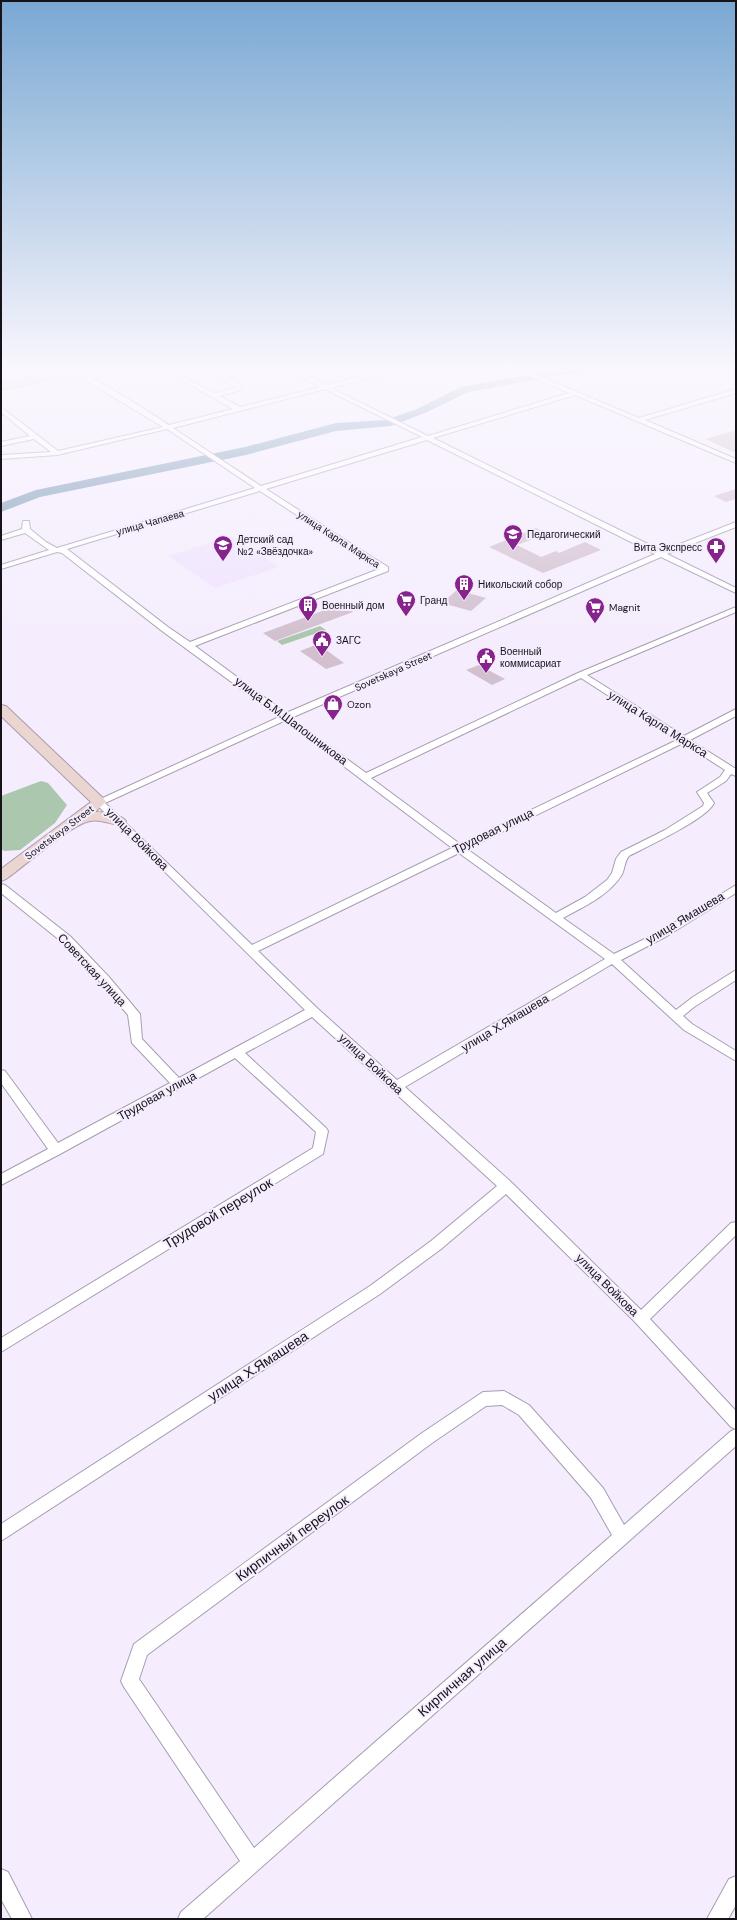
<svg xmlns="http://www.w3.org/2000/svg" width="737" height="1920" viewBox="0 0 737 1920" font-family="'DM Sans',sans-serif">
	<rect width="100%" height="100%" fill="#f5edfd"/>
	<path fill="#f0e3fe" d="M 231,536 L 279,567 L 215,588 L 168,556 Z"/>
	<path fill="#abc7ad" d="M 320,626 L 326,630 L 282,645 L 277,641 Z
		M 41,781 L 48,783 L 67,805 L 55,823 L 20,850 L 4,851 L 1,849 L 1,796 Z"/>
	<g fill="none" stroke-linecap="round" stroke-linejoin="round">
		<path fill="#7595b4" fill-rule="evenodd" d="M 559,369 L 598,369 L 593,372 L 559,375 L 468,392 L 425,413 L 391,426 L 336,431 L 246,455 L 40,497 L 1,512 L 1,503 L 36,490 L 245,447 L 336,423 L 385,420 L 417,409 L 461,387 Z"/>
	</g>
	<path fill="#d3c0cf" d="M 736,430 L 736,453 L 705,439 Z
		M 736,489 L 736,499 L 726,502 L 714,496 Z
		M 536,528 L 547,534 L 517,545 L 541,557 L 556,551 L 559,553 L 585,542 L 601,550 L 543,573 L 489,547 Z
		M 457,590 L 486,598 L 471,611 L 442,603 Z
		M 341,604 L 353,612 L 275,641 L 263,633 Z
		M 318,644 L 344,663 L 326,669 L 300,651 Z
		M 479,665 L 505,679 L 492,685 L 466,670 Z"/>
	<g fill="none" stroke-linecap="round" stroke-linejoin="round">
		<defs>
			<path id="street" d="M 67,369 C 82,367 152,414 169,425 L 233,409 L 162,369 L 169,369 L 214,393 L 236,388 L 209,369 L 215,369 L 243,386 L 241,390 L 219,396 L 240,407 L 321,387 L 286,369 L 293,369 L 327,385 L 359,377 L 348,369 L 354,369 L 365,376 L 394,369 L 402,369 L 401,370 L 331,388 L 428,436 L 569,393 L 515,369 L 522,369 L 639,418 L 736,389 L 736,393 L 645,420 L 736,459 L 736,463 L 575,395 L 433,438 L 662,551 L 736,522 L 736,527 L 667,554 L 736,588 L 736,593 L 661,557 L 291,718 L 366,773 L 578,673 L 736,607 L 736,612 L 587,675 L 684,736 L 736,709 L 736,716 L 690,740 L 736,769 L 736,776 L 731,774 L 726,781 L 707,793 L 714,803 C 707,819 646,847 629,856 C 624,862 625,870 621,876 C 608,896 583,907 563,918 L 614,954 L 659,932 L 736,885 L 736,893 L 667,936 L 621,960 L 676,1010 L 693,997 L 736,970 L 736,980 L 694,1007 L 683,1016 L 692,1024 L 736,1051 L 736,1061 L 684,1030 L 612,964 L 405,1087 L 511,1182 L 641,1310 L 731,1223 L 736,1222 L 736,1235 L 650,1319 L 736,1411 L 736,1446 L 203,1919 L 178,1919 L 181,1912 L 240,1861 L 124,1687 L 121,1681 L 134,1644 L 422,1433 L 483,1392 L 504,1391 L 529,1405 L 603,1488 L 624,1525 L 731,1431 L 736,1429 L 731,1427 L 636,1323 L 506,1194 L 441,1249 L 380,1294 L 1,1541 L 1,1524 L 370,1286 L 431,1241 L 497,1186 L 312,1017 L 245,1053 L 326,1128 L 328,1131 L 323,1154 L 1,1352 L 1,1338 L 313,1148 L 316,1132 L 235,1058 L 60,1154 L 1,1185 L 1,1174 L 48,1149 L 1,1083 L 1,1070 L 5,1071 L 58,1143 L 170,1083 L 132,1043 L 128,1015 L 101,983 L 62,942 L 1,893 L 1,884 L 5,885 L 70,936 L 109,977 L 140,1014 L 142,1039 L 179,1078 L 305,1010 L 94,802 L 279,717 L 162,631 L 62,553 L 57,552 L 1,569 L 1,565 L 49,550 L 25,533 L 1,540 L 1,536 L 22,529 L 23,521 L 29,521 L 30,529 L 46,542 L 57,548 L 255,488 L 167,429 L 57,455 L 1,459 L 1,455 L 51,452 L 34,439 L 1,446 L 1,442 L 30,436 L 1,412 L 1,407 L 58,451 L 163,427 ZM 325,389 L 422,437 L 261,486 L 173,428 ZM 427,440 L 655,554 L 286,713 L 195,646 L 388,571 L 388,567 L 372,557 L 266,489 ZM 260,491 L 379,569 L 190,642 L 168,627 L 67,549 ZM 581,678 L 677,740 L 460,844 L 371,778 ZM 284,721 L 452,848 L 252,945 L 105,803 ZM 683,743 L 725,770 L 720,777 L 697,792 L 704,803 L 703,806 L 665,830 L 621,852 L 616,859 L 612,873 L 607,880 L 585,897 L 556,913 L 467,849 ZM 459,853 L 605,959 L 397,1080 L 317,1008 L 258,951 ZM 502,1405 L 519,1415 L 591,1498 L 612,1535 L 254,1848 L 139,1679 L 147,1655 L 432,1443 L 486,1406 Z
				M 1,1869 L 8,1872 L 32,1919 L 12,1919 L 1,1899 Z
				M 736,1876 L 736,1905 L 728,1919 L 707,1919 L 729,1879 Z"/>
			<path id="secondary" d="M 73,369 L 87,369 L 83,372 L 1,390 L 1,384 Z
				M 1,705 L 6,706 L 104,799 L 106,802 L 95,812 C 104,812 121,814 126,821 L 124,824 C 113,827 102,818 90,821 C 70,825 26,865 6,879 L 1,881 L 1,869 L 91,802 L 1,716 Z"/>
		</defs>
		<use href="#street" stroke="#a69daf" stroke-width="2"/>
		<use href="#secondary" stroke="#a69daf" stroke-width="2"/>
		<use href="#street" fill="#fff" fill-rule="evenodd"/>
		<use href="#secondary" fill="#ebd5d1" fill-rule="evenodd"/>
	</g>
	<linearGradient id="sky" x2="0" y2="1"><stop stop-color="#7aa8d3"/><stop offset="0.58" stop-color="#faf7fe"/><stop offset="1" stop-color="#faf7fe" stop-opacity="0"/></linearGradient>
	<rect width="737" height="637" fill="url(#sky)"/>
	<defs>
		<symbol id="university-pin" viewBox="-11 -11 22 30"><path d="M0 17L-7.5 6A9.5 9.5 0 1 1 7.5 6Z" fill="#86238c" stroke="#f5edfd"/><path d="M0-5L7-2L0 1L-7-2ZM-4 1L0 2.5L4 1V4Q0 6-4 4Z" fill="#fff"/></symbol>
		<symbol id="school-pin" viewBox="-11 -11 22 30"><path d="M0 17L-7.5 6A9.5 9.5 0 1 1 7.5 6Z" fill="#86238c" stroke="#f5edfd"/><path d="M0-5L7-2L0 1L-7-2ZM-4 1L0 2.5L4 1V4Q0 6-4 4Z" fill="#fff"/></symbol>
		<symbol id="pharmacy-pin" viewBox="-11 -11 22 30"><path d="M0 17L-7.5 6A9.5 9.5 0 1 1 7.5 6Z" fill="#86238c" stroke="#f5edfd"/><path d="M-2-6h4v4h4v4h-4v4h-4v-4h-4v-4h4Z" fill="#fff"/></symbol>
		<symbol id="building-pin" viewBox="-11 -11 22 30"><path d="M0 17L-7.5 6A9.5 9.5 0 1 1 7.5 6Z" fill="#86238c" stroke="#f5edfd"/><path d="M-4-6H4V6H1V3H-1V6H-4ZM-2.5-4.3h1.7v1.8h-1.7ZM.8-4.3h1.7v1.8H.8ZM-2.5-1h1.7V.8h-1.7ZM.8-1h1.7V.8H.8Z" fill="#fff"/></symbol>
		<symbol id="supermarket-pin" viewBox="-11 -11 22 30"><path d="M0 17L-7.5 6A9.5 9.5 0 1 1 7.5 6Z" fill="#86238c" stroke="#f5edfd"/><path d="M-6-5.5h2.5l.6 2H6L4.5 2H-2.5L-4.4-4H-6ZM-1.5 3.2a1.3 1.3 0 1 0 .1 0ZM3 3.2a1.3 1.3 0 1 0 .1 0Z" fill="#fff"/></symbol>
		<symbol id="civic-pin" viewBox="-11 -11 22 30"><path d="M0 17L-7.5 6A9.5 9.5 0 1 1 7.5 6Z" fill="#86238c" stroke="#f5edfd"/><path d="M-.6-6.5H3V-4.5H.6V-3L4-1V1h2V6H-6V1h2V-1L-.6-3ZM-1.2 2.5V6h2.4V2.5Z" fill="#fff"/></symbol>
		<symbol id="shop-pin" viewBox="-11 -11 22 30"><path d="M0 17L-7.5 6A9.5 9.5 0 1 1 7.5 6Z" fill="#86238c" stroke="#f5edfd"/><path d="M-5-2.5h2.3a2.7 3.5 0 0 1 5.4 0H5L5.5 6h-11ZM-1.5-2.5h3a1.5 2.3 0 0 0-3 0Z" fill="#fff"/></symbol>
	</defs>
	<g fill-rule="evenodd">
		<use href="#university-pin" x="502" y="523" width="22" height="30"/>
		<use href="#school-pin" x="212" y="534" width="22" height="30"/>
		<use href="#pharmacy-pin" x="705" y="536" width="22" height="30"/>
		<use href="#building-pin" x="453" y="573" width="22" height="30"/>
		<use href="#supermarket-pin" x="395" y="589" width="22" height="30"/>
		<use href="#building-pin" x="297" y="594" width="22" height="30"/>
		<use href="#supermarket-pin" x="584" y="596" width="22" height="30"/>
		<use href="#civic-pin" x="311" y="629" width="22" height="30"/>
		<use href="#civic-pin" x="475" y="646" width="22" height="30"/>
		<use href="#shop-pin" x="322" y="693" width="22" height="30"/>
	</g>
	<g text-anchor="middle" stroke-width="4" stroke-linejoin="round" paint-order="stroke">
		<g font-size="10" fill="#161319" stroke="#f5edfd">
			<text transform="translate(150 522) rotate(-16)" y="4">улица Чапаева</text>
			<text transform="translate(339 539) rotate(33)" y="4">улица Карла Маркса</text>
			<text transform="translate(393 671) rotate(-24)" y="4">Sovetskaya Street</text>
			<text transform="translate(59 832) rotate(-37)" y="4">Sovetskaya Street</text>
		</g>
		<g font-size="10" fill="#161319" stroke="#f5edfd" text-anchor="start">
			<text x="527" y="538">Педагогический</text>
			<text x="237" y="543">Детский сад<tspan x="237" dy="12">№2 «Звёздочка»</tspan></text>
			<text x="702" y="551" text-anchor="end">Вита Экспресс</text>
			<text x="478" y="588">Никольский собор</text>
			<text x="420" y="604">Гранд</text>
			<text x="322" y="609">Военный дом</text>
			<text x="609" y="611">Magnit</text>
			<text x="336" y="644">ЗАГС</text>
			<text x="500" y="655">Военный<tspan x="500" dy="12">коммисариат</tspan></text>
			<text x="347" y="708">Ozon</text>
		</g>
		<g font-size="12" fill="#161319" stroke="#f5edfd">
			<text transform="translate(291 721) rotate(37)" y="4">улица Б.М.Шапошникова</text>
			<text transform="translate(658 724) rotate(32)" y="4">улица Карла Маркса</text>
			<text transform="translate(493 831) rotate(-26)" y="4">Трудовая улица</text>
			<text transform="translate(137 839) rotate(45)" y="4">улица Войкова</text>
			<text transform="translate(685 918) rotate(-31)" y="4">улица Ямашева</text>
			<text transform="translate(92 970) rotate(47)" y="4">Советская улица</text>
			<text transform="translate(505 1023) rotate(-31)" y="4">улица Х.Ямашева</text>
			<text transform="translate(371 1064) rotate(43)" y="4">улица Войкова</text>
			<text transform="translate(157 1096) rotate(-29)" y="4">Трудовая улица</text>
			<text transform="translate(607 1285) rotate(45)" y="4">улица Войкова</text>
		</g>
		<g font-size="14" fill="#161319" stroke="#f5edfd">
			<text transform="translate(218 1213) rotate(-31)" y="5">Трудовой переулок</text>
			<text transform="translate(258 1366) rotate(-33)" y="5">улица Х.Ямашева</text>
			<text transform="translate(292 1538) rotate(-36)" y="5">Кирпичный переулок</text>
			<text transform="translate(462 1677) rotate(-41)" y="5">Кирпичная улица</text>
		</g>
	</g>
	<rect width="737" height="1920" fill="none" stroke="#161319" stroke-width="4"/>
</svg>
